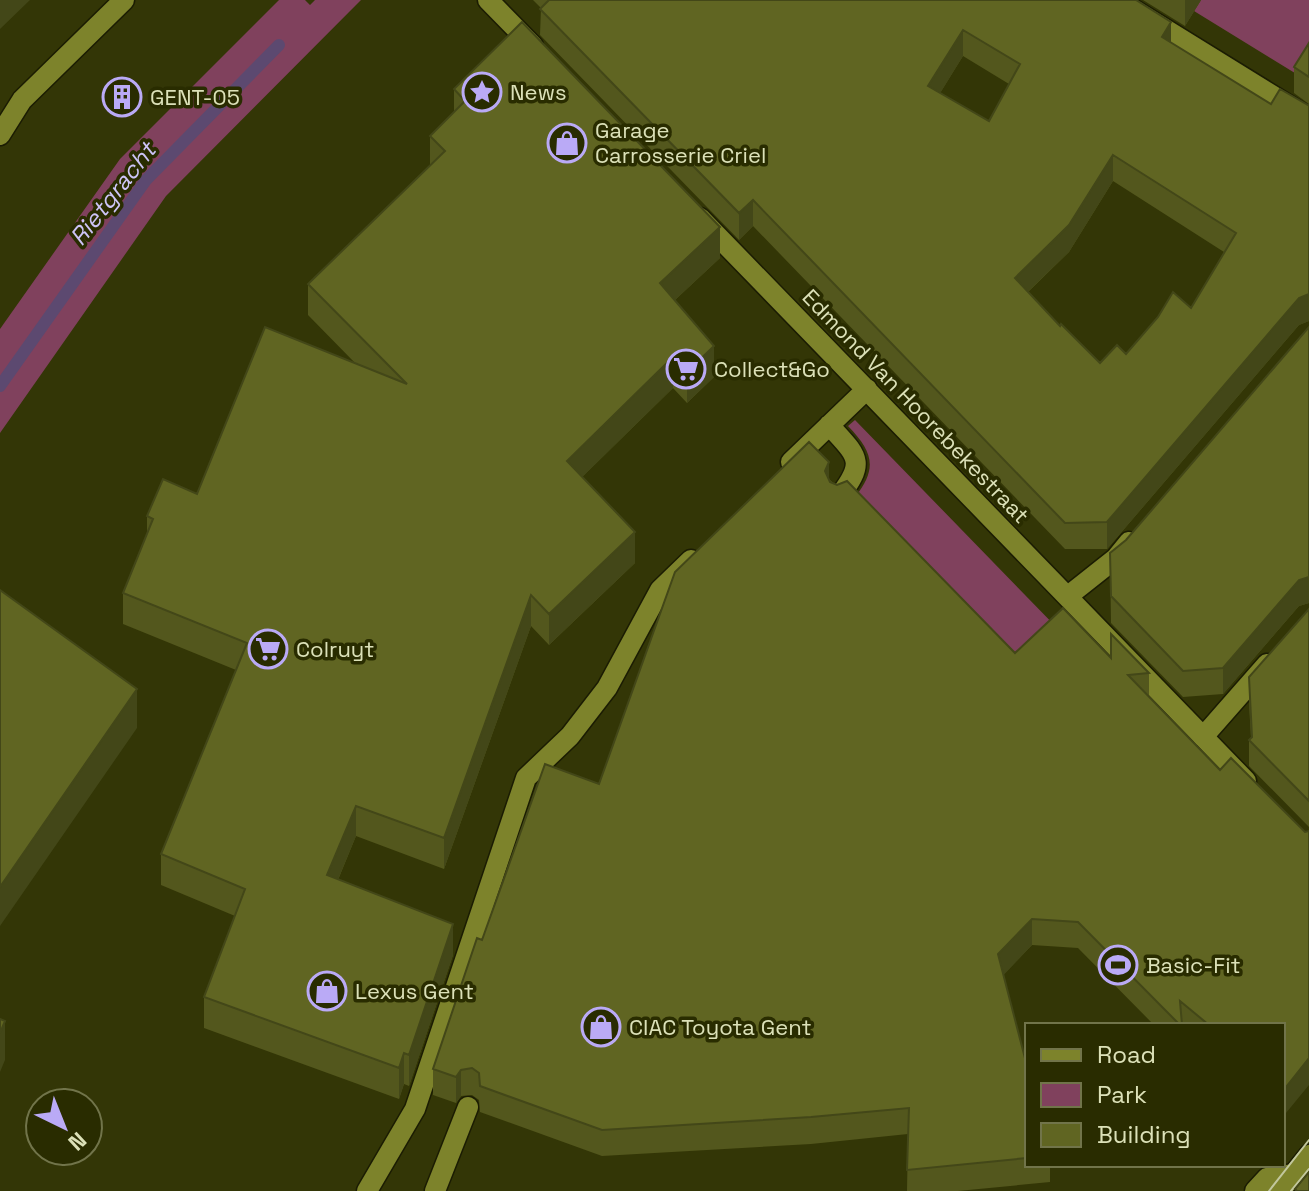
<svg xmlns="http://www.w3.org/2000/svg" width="1309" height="1191" viewBox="0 0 1309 1191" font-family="'Space Grotesk',sans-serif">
	<rect width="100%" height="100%" fill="#333606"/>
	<path fill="#80415d" d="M 279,0 L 305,0 L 310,5 L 315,0 L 361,0 L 166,196 L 0,433 L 0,329 L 120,159 Z
		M 1201,0 L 1309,0 L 1309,69 L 1303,78 L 1194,11 Z
		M 855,420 L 1063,634 L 1032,676 L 855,497 C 878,468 873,452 848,426 Z"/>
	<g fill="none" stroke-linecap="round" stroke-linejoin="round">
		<path stroke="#5c4970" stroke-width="12" d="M 0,386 L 146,180 L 279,45"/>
		<defs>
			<path id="minor" d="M 488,0 L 533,46
				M 1118,0 L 1309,118
				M 0,135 L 22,100 L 124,0
				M 700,218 L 1246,781
				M 829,425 C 858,457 867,461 838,498
				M 791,462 L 867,389
				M 1068,596 L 1116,558 L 1129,542
				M 1203,737 L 1267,664
				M 367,1191 L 415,1109 L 526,778 L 570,736 L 607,688 L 660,590 L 691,560
				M 435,1191 L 468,1107
				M 1255,1191 L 1267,1178 L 1294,1174
				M 1280,1191 L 1309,1155"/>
		</defs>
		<use href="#minor" stroke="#1b1c03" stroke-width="23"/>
		<use href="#minor" stroke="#7d832b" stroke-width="20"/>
		<path stroke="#c2c79d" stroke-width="2" d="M 1269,1191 L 1309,1140
			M 1291,1191 L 1309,1169"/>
	</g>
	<path fill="#53571d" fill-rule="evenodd" d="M 533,0 L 1136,0 L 1171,43 L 1271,104 L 1309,104 L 1309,321 L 1299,325 L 1107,549 L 1065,549 L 753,226 L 739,240 L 540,35 L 541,8 ZM 963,56 L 1009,84 L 989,121 L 940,93 ZM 1113,181 L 1224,252 L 1191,308 L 1126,354 L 1100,363 L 1060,326 L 1028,292 L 1069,252 Z
		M 1143,0 L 1201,0 L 1185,26 Z
		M 1309,43 L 1309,104 L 1294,93 L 1294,67 Z
		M 454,89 L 720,258 L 675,300 L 714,377 L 687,403 L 673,388 L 582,477 L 635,563 L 549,645 L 531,626 L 444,869 L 356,836 L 338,880 L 453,955 L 409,1086 L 404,1084 L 399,1099 L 204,1028 L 204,997 L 235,916 L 161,885 L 161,854 L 236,670 L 123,624 L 123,593 L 147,534 L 147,516 L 197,494 L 356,364 L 308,315 L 308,284 L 430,165 L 430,136 L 454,113 Z
		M 1309,327 L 1309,603 L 1299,606 L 1223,694 L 1183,697 L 1111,623 L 1110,553 L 1126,540 Z
		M 829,479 L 1015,653 L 1111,658 L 1149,673 L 1149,697 L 1220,770 L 1305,832 L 1286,1113 L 1283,1111 L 1283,1025 L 1154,1025 L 1078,948 L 1032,945 L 1003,975 L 1027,1066 L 1027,1165 L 1050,1165 L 1050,1182 L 958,1191 L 907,1191 L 908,1134 L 811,1144 L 602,1156 L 480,1112 L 479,1100 L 472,1095 L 461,1096 L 456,1103 L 433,1095 L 433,1069 L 482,940 Z
		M 1309,609 L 1309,827 L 1249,766 L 1249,740 L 1251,738 L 1249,704 L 1249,677 Z"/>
	<path fill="#434718" d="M 0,0 L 30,0 L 0,29 Z
		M 1185,0 L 1201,0 L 1185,26 Z
		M 1171,22 L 1171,48 L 1162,37 Z
		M 963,30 L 963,56 L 928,113 L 928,86 Z
		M 1113,155 L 1113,181 L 1069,252 L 1015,304 L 1015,278 Z
		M 753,200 L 753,226 L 739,240 L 739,213 Z
		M 720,227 L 720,258 L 660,314 L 660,283 Z
		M 1309,294 L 1309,321 L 1299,325 L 1107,549 L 1107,522 L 1299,298 Z
		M 714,346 L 714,377 L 687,403 L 687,372 Z
		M 673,357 L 673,388 L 567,492 L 567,461 Z
		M 829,462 L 829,489 L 825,471 Z
		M 635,532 L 635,563 L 549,645 L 549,614 Z
		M 1309,577 L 1309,603 L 1299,606 L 1223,694 L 1223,668 L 1299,580 Z
		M 531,595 L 531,626 L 444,869 L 444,838 Z
		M 137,689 L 137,728 L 0,926 L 0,887 Z
		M 356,806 L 356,836 L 327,906 L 327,875 Z
		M 1032,919 L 1032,945 L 998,981 L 998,954 Z
		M 453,924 L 453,955 L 409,1086 L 409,1055 Z
		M 5,1021 L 5,1060 L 0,1072 L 0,1033 Z
		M 404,1053 L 404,1084 L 399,1099 L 399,1068 Z
		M 1309,1058 L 1309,1085 L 1286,1113 L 1286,1087 Z
		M 461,1070 L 461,1096 L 456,1103 L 456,1077 Z"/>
	<path fill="#606522" stroke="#434718" stroke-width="2" fill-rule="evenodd" d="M 549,0 L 1136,0 L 1171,22 L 1162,37 L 1271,104 L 1280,89 L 1308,105 L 1309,104 L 1309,294 L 1299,298 L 1107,522 L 1065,523 L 753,200 L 739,213 L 540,9 ZM 963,30 L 1020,64 L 989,121 L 928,86 ZM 1113,155 L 1236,233 L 1191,308 L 1173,292 L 1158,317 L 1126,354 L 1117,345 L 1100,363 L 1061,324 L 1060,326 L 1015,278 L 1069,225 Z
		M 522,22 L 720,227 L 660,283 L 714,346 L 687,372 L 673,357 L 567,461 L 635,532 L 549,614 L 531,595 L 444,838 L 356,806 L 327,875 L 453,924 L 409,1055 L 404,1053 L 399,1068 L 204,997 L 245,889 L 161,854 L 247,643 L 123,593 L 153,519 L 147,516 L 163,479 L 197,494 L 265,327 L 407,384 L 308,284 L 445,151 L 430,136 L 465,101 L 454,89 Z
		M 1309,43 L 1309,77 L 1294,67 Z
		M 1309,327 L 1309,577 L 1299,580 L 1223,668 L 1183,671 L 1111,596 L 1110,553 L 1126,540 Z
		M 809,442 L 829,462 L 825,471 L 830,482 L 837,485 L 847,481 L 1015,653 L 1063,608 L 1111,658 L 1111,634 L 1149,673 L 1128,675 L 1220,770 L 1231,758 L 1305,832 L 1309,831 L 1309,1058 L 1286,1087 L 1283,1085 L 1283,1025 L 1209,1025 L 1180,1001 L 1182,1025 L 1180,1025 L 1078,922 L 1032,919 L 998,954 L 1027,1066 L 1027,1158 L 907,1170 L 909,1108 L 811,1117 L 602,1130 L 480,1086 L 479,1073 L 472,1068 L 461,1070 L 456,1077 L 433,1069 L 477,938 L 482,940 L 545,764 L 599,784 L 675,572 Z
		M 0,590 L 137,689 L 0,887 Z
		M 1309,609 L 1309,801 L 1249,740 L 1252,737 L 1249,677 Z
		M 0,1019 L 5,1021 L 0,1033 Z
		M 1309,1172 L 1309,1191 L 1297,1191 L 1295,1189 Z"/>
	<defs>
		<symbol id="sight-ring" viewBox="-11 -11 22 22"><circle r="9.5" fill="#292c00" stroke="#baaaf6" stroke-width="1.5"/><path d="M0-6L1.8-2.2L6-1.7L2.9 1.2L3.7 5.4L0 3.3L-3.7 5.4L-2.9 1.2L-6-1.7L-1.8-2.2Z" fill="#baaaf6"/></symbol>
		<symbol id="building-ring" viewBox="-11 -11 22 22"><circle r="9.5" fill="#292c00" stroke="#baaaf6" stroke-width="1.5"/><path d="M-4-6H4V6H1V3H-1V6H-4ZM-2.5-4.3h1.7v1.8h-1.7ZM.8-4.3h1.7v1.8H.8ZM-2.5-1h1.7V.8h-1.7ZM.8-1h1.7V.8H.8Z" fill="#baaaf6"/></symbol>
		<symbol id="shop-ring" viewBox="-11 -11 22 22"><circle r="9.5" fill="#292c00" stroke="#baaaf6" stroke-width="1.5"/><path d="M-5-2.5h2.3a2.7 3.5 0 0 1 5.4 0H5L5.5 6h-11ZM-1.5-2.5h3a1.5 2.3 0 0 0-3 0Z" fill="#baaaf6"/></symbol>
		<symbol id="supermarket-ring" viewBox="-11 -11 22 22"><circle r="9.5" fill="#292c00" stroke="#baaaf6" stroke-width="1.5"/><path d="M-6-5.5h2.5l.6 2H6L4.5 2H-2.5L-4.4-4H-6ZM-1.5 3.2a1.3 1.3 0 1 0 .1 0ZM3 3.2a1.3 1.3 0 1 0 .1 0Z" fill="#baaaf6"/></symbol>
		<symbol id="stadium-ring" viewBox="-11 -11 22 22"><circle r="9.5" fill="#292c00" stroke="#baaaf6" stroke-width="1.5"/><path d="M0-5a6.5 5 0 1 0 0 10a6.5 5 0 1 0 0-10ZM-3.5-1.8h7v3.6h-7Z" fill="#baaaf6"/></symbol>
	</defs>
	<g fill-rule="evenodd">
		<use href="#sight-ring" x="460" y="70" width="44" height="44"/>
		<use href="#building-ring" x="100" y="75" width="44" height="44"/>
		<use href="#shop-ring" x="545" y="121" width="44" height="44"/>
		<use href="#supermarket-ring" x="664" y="347" width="44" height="44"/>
		<use href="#supermarket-ring" x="246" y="627" width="44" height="44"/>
		<use href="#stadium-ring" x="1096" y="943" width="44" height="44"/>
		<use href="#shop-ring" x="305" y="969" width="44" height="44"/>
		<use href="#shop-ring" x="579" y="1005" width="44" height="44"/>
	</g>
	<g text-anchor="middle" stroke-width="7" stroke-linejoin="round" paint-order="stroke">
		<g font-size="22" fill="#dce1b8" stroke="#292c00" text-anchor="start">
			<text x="510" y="100">News</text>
			<text x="150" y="105">GENT-05</text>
			<text x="595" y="138">Garage<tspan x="595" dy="25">Carrosserie Criel</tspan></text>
			<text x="714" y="377">Collect&amp;Go</text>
			<text x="296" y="657">Colruyt</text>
			<text x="1146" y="973">Basic-Fit</text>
			<text x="355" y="999">Lexus Gent</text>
			<text x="629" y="1035">CIAC Toyota Gent</text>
		</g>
		<g font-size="22" fill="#dce1b8" stroke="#292c00">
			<text transform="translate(916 406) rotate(46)" y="8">Edmond Van Hoorebekestraat</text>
		</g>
		<g font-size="24" font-style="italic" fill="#cdc4f7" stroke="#292c00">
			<text transform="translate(113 194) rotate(-52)" y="8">Rietgracht</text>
		</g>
	</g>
	<rect x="1025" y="1023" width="260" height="144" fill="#292c00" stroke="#71744a" stroke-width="2"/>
	<rect x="1041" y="1049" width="40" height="12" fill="#7d832b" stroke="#71744a" stroke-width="2"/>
	<text x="1097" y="1063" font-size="24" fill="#dce1b8">Road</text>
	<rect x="1041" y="1083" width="40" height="24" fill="#80415d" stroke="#71744a" stroke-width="2"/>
	<text x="1097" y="1103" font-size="24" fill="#dce1b8">Park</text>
	<rect x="1041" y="1123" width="40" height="24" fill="#606522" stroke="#71744a" stroke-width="2"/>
	<text x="1097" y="1143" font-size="24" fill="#dce1b8">Building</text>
	<g transform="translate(64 1127) rotate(137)"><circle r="38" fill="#292c00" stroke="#71744a" stroke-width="2"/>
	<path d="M0-6L14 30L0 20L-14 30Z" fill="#baaaf6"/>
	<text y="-12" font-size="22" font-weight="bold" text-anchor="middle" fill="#dce1b8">N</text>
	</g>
</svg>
